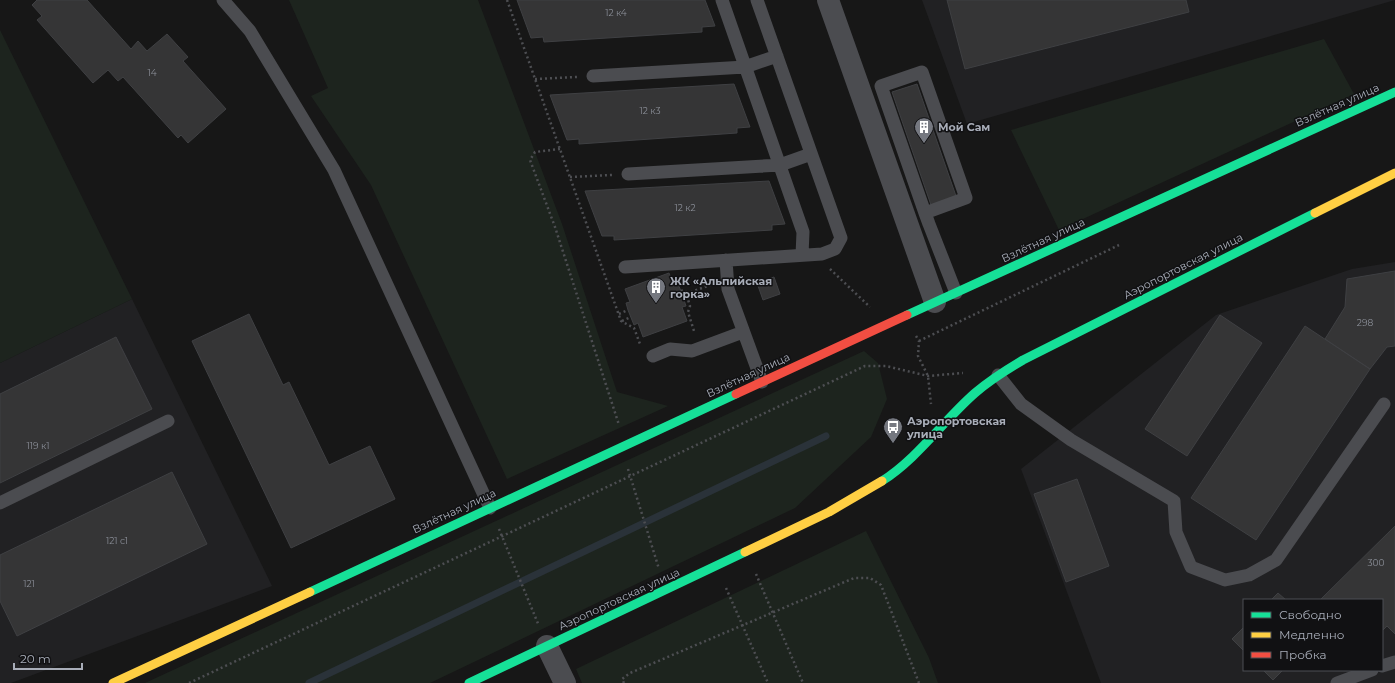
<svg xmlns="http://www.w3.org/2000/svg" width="1395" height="683" viewBox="0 0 1395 683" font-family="Montserrat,sans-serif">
	<rect width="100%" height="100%" fill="#171717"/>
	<path fill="#212123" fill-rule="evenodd" d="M 922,0 L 1395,0 L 967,124 Z
		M 1395,262 L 1395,683 L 1101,683 L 1021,469 L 1216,315 L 1352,269 ZM 1244,600 L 1382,600 L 1382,670 L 1244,670 Z
		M 132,299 L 272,586 L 11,683 L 0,683 L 0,363 Z"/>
	<path fill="#1d241e" d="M 289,0 L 478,0 L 562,224 L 617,392 L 668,406 L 507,479 L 371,185 L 311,96 L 328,88 Z
		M 0,30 L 132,299 L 0,363 Z
		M 1324,39 L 1354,94 L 1059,230 L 1011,130 Z
		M 864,351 L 878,363 L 887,399 L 871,437 L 795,508 L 430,683 L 145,683 Z
		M 866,531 L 929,658 L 938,683 L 582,683 L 576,669 Z"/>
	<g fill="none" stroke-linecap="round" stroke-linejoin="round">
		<path stroke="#2a3239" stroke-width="7" d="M 309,683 L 826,436"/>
	</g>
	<path fill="#353536" stroke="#3f4043" d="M 37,0 L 87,0 L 131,49 L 138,41 L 147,51 L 167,34 L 188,57 L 183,61 L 226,109 L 188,143 L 181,135 L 178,138 L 123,77 L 118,81 L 108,70 L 93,83 L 37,20 L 42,16 L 32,5 Z
		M 517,0 L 705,0 L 715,26 L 702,27 L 702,32 L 544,42 L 543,37 L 531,38 Z
		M 947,0 L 1186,0 L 1189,12 L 965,69 Z
		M 734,84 L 750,127 L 737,128 L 737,133 L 579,144 L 579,139 L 567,140 L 550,95 Z
		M 917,84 L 956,196 L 931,205 L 892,92 Z
		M 769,181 L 785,224 L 772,225 L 772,230 L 614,240 L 614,236 L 602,236 L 585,191 Z
		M 1395,271 L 1395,346 L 1387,347 L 1370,369 L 1325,339 L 1345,307 L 1347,279 Z
		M 669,273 L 674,286 L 678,284 L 681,291 L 686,306 L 682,307 L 687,321 L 643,337 L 638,323 L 634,325 L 628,310 L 626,303 L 630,302 L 625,289 Z
		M 774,277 L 780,294 L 763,300 L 757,283 Z
		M 249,314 L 283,385 L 289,382 L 329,465 L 370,446 L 395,499 L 291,548 L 192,341 Z
		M 1220,315 L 1262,343 L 1187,456 L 1145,429 Z
		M 1305,326 L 1370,369 L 1256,540 L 1191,498 Z
		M 116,337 L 152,409 L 0,483 L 0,394 Z
		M 172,472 L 207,544 L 17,636 L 0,601 L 0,555 Z
		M 1077,479 L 1109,566 L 1066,582 L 1034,494 Z
		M 1395,526 L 1395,634 L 1387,626 L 1382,631 L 1382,600 L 1320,600 Z
		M 1278,593 L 1286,600 L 1271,600 Z
		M 1244,627 L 1244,651 L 1232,639 Z
		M 1263,670 L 1283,670 L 1273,680 Z"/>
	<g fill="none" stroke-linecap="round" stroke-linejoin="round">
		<path stroke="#4d4e52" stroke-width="2.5" stroke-dasharray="2 3" stroke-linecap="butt" d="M 507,0 L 621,321 L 634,328 L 640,344
			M 535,79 L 577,77
			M 560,149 L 535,152 L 530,160 L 555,227 L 619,425
			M 570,177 L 612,175
			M 830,269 L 870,307
			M 681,291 L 685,290 L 690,306 L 688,312 L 694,331
			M 686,294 L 710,285
			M 619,314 L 628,310
			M 622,321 L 631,317
			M 916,336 L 919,341 L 918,356 L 928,376 L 931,404
			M 919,341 L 1119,245
			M 628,469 L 659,569
			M 499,529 L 539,626
			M 756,574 L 803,683
			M 726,588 L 768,683
			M 189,683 L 865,366 L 886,366 L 928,376 L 963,373
			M 624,683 L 622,679 L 630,673 L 854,578 L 870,578 L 881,585 L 919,683"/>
		<path stroke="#4b4c50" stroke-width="13" d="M 223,0 L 250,31 L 334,170 L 490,508
			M 722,0 L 803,232 L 802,255
			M 593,76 L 745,67 L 777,56
			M 628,174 L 780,165 L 811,154
			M 925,213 L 966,198 L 922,72 L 881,86 L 925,213 L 929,224 L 956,293
			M 726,260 L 728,289 L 762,382
			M 625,267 L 822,254 L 835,249 L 841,238 L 757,0
			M 653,356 L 670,349 L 692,351 L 743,332
			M 998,375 L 1021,404 L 1071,440 L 1174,501 L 1176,532 L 1191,567 L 1225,580 L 1249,575 L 1276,560 L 1384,404
			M 0,503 L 168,421
			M 1382,666 L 1395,662
			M 1337,683 L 1372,670"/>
		<path stroke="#4b4c50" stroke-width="22" d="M 828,0 L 935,302
			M 547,646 L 565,683"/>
		<path stroke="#16e098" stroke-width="9" d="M 907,315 L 1395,92
			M 882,481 C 917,459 944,420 975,393 C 990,380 1006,370 1023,360 L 1315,213
			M 310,592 L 736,394
			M 469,683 L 745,552"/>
		<path stroke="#ffcf43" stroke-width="9" d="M 1315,213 L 1395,173
			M 745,552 L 829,512 L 882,481
			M 113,683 L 310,592"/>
		<path stroke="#f24e42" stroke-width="9" d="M 736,394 L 907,315"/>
	</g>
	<defs>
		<symbol id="building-pin" viewBox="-11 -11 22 30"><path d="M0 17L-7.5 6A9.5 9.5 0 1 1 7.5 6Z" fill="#757880" stroke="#111113"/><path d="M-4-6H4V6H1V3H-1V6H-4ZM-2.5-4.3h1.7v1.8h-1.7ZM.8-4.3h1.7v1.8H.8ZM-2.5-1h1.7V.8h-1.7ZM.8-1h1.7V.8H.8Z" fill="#fff"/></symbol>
		<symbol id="bus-pin" viewBox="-11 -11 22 30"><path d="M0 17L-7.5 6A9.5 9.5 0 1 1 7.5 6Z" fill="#757880" stroke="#111113"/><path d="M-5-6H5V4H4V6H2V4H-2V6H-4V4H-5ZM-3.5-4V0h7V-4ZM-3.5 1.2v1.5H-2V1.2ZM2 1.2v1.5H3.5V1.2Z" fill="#fff"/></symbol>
	</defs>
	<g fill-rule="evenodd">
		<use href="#building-pin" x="913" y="116" width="22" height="30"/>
		<use href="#building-pin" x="645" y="276" width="22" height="30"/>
		<use href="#bus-pin" x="882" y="416" width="22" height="30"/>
	</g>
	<g text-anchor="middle" stroke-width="3" stroke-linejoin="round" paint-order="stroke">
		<g font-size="9" fill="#8b8f98">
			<text x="616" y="16">12 к4</text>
			<text x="152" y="76">14</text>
			<text x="650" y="114">12 к3</text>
			<text x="685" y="211">12 к2</text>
			<text x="1365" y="326">298</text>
			<text x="38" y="449">119 к1</text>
			<text x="117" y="544">121 с1</text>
			<text x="1376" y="566">300</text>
			<text x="29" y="587">121</text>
		</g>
		<g font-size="11" fill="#a8adb8" stroke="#111113">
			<text transform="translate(1337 105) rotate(-24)" y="4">Взлётная улица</text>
			<text transform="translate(1043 240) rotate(-25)" y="4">Взлётная улица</text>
			<text transform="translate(1183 266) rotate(-27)" y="4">Аэропортовская улица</text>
			<text transform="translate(748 375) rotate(-25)" y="4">Взлётная улица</text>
			<text transform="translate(454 511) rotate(-25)" y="4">Взлётная улица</text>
			<text transform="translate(619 599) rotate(-25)" y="4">Аэропортовская улица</text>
		</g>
		<g font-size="11" font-weight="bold" fill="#a8adb8" stroke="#111113" text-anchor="start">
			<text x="938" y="131">Мой Сам</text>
			<text x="670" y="285">ЖК «Альпийская<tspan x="670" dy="13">горка»</tspan></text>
			<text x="907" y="425">Аэропортовская<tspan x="907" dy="13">улица</tspan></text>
		</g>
	</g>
	<rect x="1243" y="599" width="140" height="72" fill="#111113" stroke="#4d4f55"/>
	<rect x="1251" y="612" width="20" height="6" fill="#16e098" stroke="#4d4f55"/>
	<text x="1279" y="619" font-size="12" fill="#a8adb8">Свободно</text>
	<rect x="1251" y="632" width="20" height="6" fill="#ffcf43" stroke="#4d4f55"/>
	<text x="1279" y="639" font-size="12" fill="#a8adb8">Медленно</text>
	<rect x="1251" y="652" width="20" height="6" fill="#f24e42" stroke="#4d4f55"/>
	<text x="1279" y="659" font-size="12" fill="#a8adb8">Пробка</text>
	<path d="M14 663v6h68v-6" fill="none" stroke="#a8adb8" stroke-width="2"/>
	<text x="20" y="663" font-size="12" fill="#a8adb8" stroke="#111113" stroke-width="3" paint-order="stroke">20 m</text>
</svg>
